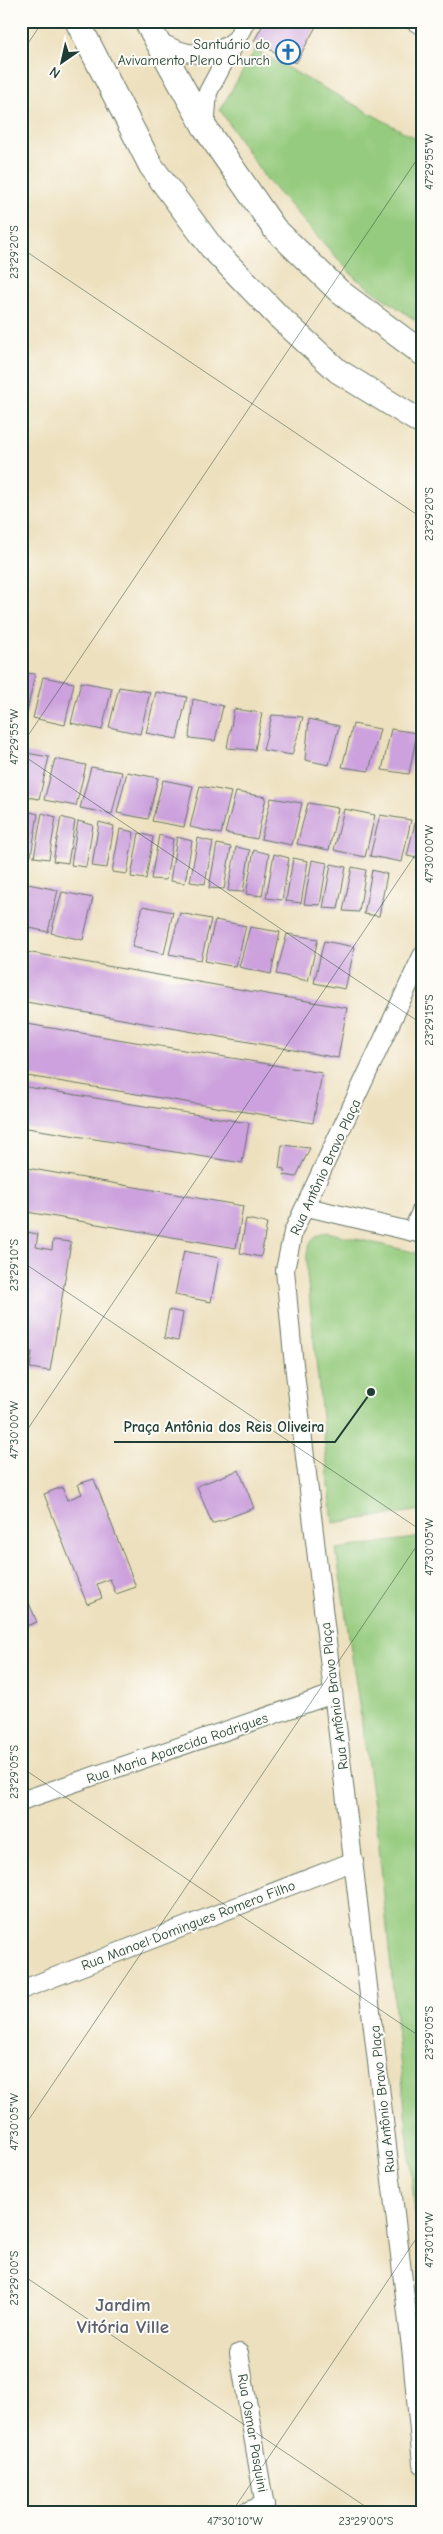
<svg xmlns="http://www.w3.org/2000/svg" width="443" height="2534" viewBox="0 0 443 2534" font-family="'Comic Neue',sans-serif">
	<rect width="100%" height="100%" fill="#fdfcf7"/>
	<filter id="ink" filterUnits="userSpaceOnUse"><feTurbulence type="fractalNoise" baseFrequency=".02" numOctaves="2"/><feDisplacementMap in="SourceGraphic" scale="10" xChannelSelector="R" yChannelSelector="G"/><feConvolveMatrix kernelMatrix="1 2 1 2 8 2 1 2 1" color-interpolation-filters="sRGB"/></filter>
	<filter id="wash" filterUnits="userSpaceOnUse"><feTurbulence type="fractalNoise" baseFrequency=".0096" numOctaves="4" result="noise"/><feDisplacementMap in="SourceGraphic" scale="20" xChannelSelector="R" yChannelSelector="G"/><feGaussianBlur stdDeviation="1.12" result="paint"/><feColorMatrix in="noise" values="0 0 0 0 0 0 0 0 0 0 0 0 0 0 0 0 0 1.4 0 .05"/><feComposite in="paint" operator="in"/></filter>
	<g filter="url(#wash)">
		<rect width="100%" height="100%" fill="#ede0be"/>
		<path fill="#95cb7e" stroke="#5a8459" d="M 255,50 L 422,142 L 422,325 L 355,278 L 266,179 L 220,110 Z
			M 326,1232 L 422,1254 L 422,1510 L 333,1523 L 307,1274 C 307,1253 304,1240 326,1232 Z
			M 422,1537 L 422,2283 L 377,1826 L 336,1549 Z"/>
		<g id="blocks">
			<path fill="#cca1dd" d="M 265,21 L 319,21 L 296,63 L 254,41 Z
				M 21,672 L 35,674 L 26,716 L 21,715 Z
				M 43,677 L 74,683 L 65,725 L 33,718 Z
				M 81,682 L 112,688 L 102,730 L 71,723 Z
				M 119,687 L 150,692 L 140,734 L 109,727 Z
				M 156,692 L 187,697 L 177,739 L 146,733 Z
				M 193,699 L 223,706 L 215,741 L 189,738 Z
				M 234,709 L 262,713 L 255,750 L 227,748 Z
				M 272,715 L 303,717 L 292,755 L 263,750 Z
				M 309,719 L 339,726 L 329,765 L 305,760 Z
				M 353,724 L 380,729 L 369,771 L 342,767 Z
				M 391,729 L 417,733 L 409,774 L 382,770 Z
				M 21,752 L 49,757 L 39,799 L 21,796 Z
				M 55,759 L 86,765 L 76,806 L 44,800 Z
				M 91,767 L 122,772 L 112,814 L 80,808 Z
				M 127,772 L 158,778 L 148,819 L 117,813 Z
				M 163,780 L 193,786 L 184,827 L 152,821 Z
				M 200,786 L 231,792 L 221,834 L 190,827 Z
				M 236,792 L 266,797 L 257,839 L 225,833 Z
				M 271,798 L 302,803 L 292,845 L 261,839 Z
				M 308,803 L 338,808 L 329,850 L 297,844 Z
				M 344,809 L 375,815 L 365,857 L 334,850 Z
				M 23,810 L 38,814 L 31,856 L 21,854 Z
				M 42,813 L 56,817 L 49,859 L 34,857 Z
				M 380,815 L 411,820 L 402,862 L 370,856 Z
				M 417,815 L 422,816 L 422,859 L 407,856 Z
				M 61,817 L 75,821 L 68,863 L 53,861 Z
				M 78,821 L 93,825 L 86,867 L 71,865 Z
				M 99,822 L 114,826 L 107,868 L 92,866 Z
				M 120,829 L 134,832 L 127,874 L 112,872 Z
				M 139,833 L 153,837 L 146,879 L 131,877 Z
				M 159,835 L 173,839 L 166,880 L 151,879 Z
				M 177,837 L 192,841 L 185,883 L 170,881 Z
				M 198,838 L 213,842 L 205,884 L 190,882 Z
				M 217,844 L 231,847 L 224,889 L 209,888 Z
				M 236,847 L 250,850 L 243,892 L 228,891 Z
				M 254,850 L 269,854 L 262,896 L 246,894 Z
				M 274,854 L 289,858 L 282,900 L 266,898 Z
				M 293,858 L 308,861 L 301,903 L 286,901 Z
				M 312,860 L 327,863 L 320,905 L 304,904 Z
				M 331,864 L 346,867 L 338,909 L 323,908 Z
				M 352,867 L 366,870 L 359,912 L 343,911 Z
				M 372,870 L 387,874 L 379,916 L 364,914 Z
				M 28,884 L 58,890 L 48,932 L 21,926 L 21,908 Z
				M 62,892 L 93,898 L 83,940 L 51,933 Z
				M 143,906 L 173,912 L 164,954 L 132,947 Z
				M 180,913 L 211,919 L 201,960 L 169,954 Z
				M 215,920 L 246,926 L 236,967 L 205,961 Z
				M 250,927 L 280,932 L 271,974 L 239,967 Z
				M 287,934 L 318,939 L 308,981 L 276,974 Z
				M 324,941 L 355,947 L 345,989 L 314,983 Z
				M 21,951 L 347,1008 L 338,1058 L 21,1001 Z
				M 21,1023 L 322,1073 L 313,1123 L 21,1075 Z
				M 21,1086 L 249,1123 L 242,1163 L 21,1127 Z
				M 282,1145 L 310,1148 L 296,1177 L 284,1175 L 285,1169 L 279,1168 Z
				M 21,1167 L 243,1206 L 236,1248 L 21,1211 Z
				M 246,1219 L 267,1223 L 261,1257 L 240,1253 Z
				M 21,1231 L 38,1234 L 36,1247 L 52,1250 L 53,1240 L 71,1242 L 50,1371 L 30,1368 L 32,1352 L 21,1350 Z
				M 184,1251 L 219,1258 L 211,1302 L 175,1295 Z
				M 169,1310 L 183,1313 L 178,1341 L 164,1338 Z
				M 239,1470 L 254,1508 L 212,1524 L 197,1486 Z
				M 94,1479 L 136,1587 L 116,1594 L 110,1579 L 97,1584 L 102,1598 L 87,1604 L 44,1494 L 62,1487 L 67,1500 L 82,1494 L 78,1484 Z
				M 21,1584 L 37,1622 L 21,1628 Z"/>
		</g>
	</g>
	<g filter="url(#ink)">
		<use href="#blocks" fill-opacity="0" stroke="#677664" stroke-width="1"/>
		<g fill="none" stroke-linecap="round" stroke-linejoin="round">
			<defs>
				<path id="street" d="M 414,21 L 422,26
					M 156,39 C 181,56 211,61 235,40
					M 205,128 L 208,92 L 246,21
					M 422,956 L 293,1232 L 285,1270 L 293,1356 L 412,2356 L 422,2464
					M 307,1207 L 422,1234
					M 412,1232 L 422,1209
					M 21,1801 L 333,1694
					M 21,1990 L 354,1861
					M 239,2353 L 266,2513
					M 243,2513 L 265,2504"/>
				<path id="secondary" d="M 77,21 L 151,166 L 212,248 L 278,316 L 338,371 L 422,423
					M 146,21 L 205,128 L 274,228 L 340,292 L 422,353"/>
			</defs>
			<use href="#street" stroke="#677664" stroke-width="20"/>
			<use href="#secondary" stroke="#677664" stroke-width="26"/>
			<use href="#street" stroke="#fff" stroke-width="18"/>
			<use href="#secondary" stroke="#fff" stroke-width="24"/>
		</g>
	</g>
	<path fill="none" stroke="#1f3d34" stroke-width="1" stroke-opacity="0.45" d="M 21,54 L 43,21M 21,248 L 422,518M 21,746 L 422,152M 21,754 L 422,1024M 21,1261 L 422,1531M 21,1439 L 422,845M 21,1767 L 422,2038M 21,2131 L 422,1538M 21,2274 L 375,2513M 231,2513 L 422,2230"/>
	<defs>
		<symbol id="church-ring" viewBox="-11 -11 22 22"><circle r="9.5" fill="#fdfcf7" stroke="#1f6fb2" stroke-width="1.5"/><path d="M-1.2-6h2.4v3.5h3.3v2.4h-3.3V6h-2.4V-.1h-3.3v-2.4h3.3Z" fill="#1f6fb2"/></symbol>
	</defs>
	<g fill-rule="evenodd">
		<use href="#church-ring" x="274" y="38" width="28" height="28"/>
	</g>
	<g text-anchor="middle" stroke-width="4" stroke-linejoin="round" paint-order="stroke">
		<g font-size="14" fill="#1f3d34" stroke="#fdfcf7" text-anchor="end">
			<text x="270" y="49">Santuário do<tspan x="270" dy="16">Avivamento Pleno Church</tspan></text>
		</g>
		<g font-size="14" fill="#1f3d34" stroke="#fdfcf7">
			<text transform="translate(325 1167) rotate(-65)" y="5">Rua Antônio Bravo Plaça</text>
			<text transform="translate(334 1696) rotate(-97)" y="5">Rua Antônio Bravo Plaça</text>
			<text transform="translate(177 1748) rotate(-19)" y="5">Rua Maria Aparecida Rodrigues</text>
			<text transform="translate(188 1925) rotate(-21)" y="5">Rua Manoel Domingues Romero Filho</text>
			<text transform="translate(382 2099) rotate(-96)" y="5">Rua Antônio Bravo Plaça</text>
			<text transform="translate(253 2433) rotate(80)" y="5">Rua Osmar Pasquini</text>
		</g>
		<g font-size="19" font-weight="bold" fill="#5c606f" stroke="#fdfcf7">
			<text x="123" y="2311">Jardim<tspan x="123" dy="22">Vitória Ville</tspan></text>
		</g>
	</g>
	<path fill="none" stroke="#1f3d34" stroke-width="2" d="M371 1392L335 1442H114"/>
	<circle fill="#1f3d34" stroke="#fdfcf7" stroke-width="2" cx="371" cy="1392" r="5"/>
	<g font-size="15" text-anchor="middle" font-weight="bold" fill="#1f3d34" stroke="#fdfcf7" stroke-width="4" stroke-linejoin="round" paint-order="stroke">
		<text x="224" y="1432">Praça Antônia dos Reis Oliveira</text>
	</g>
	<rect width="443" height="2534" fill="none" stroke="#fdfcf7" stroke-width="55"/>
	<g transform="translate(62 62) rotate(214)" stroke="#fdfcf7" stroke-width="4" paint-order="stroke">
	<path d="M0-4L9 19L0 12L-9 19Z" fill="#1f3d34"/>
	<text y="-8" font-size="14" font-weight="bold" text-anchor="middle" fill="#1f3d34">N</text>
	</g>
	<rect x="28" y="28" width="388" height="2478" fill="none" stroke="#1f3d34" stroke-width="2"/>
	<g font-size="12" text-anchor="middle" fill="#1f3d34">
		<text transform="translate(429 162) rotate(-90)" y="4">47°29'55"W</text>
		<text transform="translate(14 252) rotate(-90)" y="4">23°29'20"S</text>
		<text transform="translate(429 514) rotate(-90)" y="4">23°29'20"S</text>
		<text transform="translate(14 737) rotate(-90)" y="4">47°29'55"W</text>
		<text transform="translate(429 854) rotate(-90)" y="4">47°30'00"W</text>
		<text transform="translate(429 1020) rotate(-90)" y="4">23°29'15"S</text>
		<text transform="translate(14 1265) rotate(-90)" y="4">23°29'10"S</text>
		<text transform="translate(14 1430) rotate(-90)" y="4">47°30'00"W</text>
		<text transform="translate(429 1547) rotate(-90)" y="4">47°30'05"W</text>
		<text transform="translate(14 1772) rotate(-90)" y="4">23°29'05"S</text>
		<text transform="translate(429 2033) rotate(-90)" y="4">23°29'05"S</text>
		<text transform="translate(14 2122) rotate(-90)" y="4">47°30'05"W</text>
		<text transform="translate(429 2240) rotate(-90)" y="4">47°30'10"W</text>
		<text transform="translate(14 2278) rotate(-90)" y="4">23°29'00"S</text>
		<text x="235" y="2525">47°30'10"W</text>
		<text x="366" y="2525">23°29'00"S</text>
	</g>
</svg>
